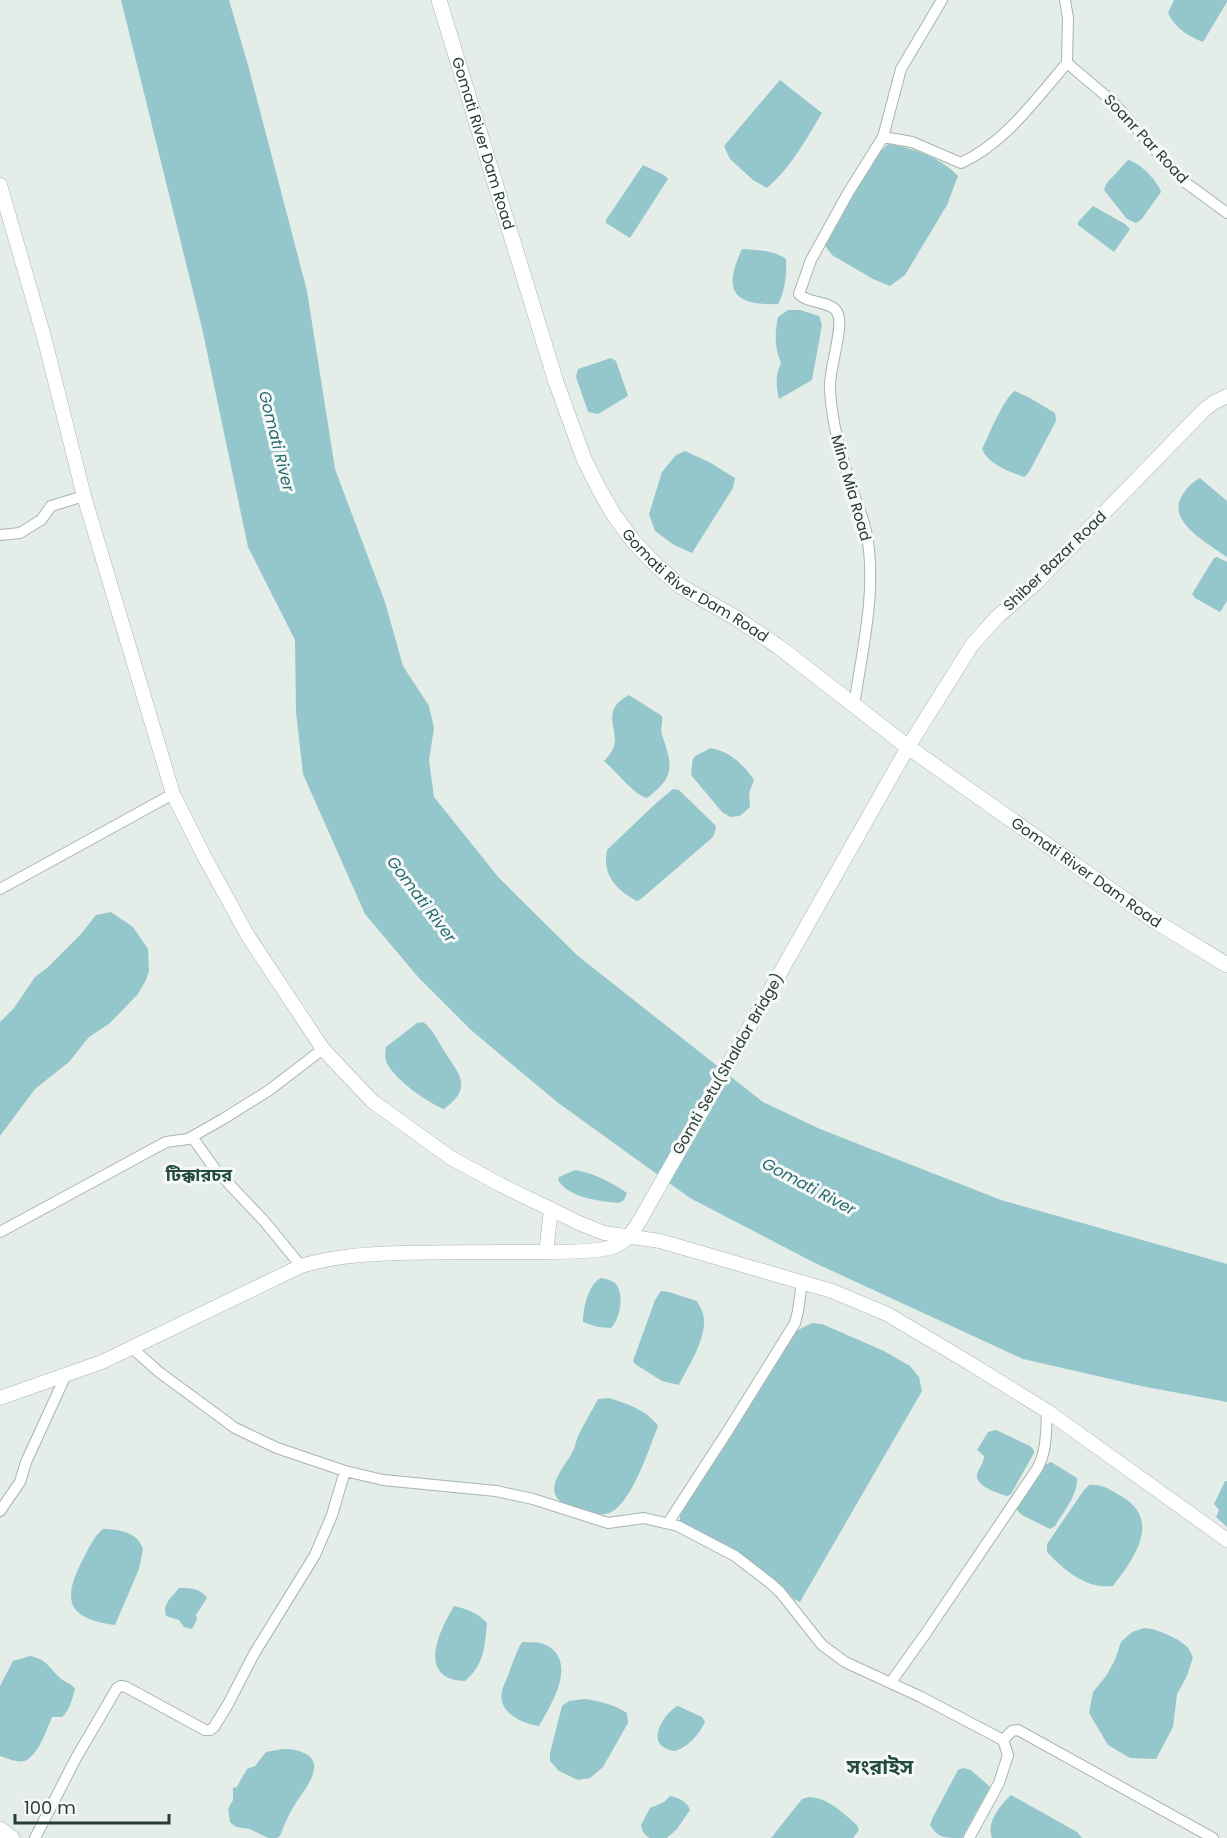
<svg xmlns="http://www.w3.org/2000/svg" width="1227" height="1838" viewBox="0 0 1227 1838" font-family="Poppins,'Noto Sans Bengali',sans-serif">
	<rect width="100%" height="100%" fill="#e5ede9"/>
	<path fill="#94c7cb" d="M 121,0 L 229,0 L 248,65 L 307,291 L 335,469 L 385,602 L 403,666 L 429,706 L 434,728 L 429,760 L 434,797 L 499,878 L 578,956 L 763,1102 L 820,1129 L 1001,1200 L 1227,1264 L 1227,1402 L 1141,1386 L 1023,1359 L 815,1263 L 690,1198 L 557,1102 L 471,1030 L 418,977 L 365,914 L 303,774 L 296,712 L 295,640 L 248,547 L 202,328 Z
		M 1174,0 L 1227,0 L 1227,2 L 1203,42 C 1188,36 1175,28 1168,13 Z
		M 780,80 L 822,113 C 806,139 791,168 767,188 L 753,180 L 730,159 L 724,146 Z
		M 888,144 C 912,147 941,158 958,176 L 947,205 L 905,275 L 890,286 L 873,279 L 832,255 L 823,243 L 876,156 Z
		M 1128,160 C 1139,162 1158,181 1161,192 L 1141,220 L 1136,223 L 1127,219 L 1104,190 L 1106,184 Z
		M 643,165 L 664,175 L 668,179 L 630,238 L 606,223 L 606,220 Z
		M 1093,206 L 1125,224 L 1130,229 L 1114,252 L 1078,225 L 1078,222 Z
		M 742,249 C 757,250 774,250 786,259 C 787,273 785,292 778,304 C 732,306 723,290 742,249 Z
		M 788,310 L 800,310 L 819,316 L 822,325 L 812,380 L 779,399 C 776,386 775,376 781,363 C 774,347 775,333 778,317 Z
		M 611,358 L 616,361 L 628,396 L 598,414 L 588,412 L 576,377 L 578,369 Z
		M 1015,391 L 1030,398 L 1055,413 L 1056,421 L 1029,472 L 1024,477 C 1010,472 988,464 982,449 C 989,435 1003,399 1015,391 Z
		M 685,451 L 709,462 L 735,478 L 733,488 L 692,553 L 674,545 L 655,531 L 649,514 L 662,472 L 676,455 Z
		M 1200,478 L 1227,501 L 1227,557 C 1209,544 1164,521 1183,494 C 1188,487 1192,482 1200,478 Z
		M 1217,557 L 1227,562 L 1227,601 L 1220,612 L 1195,598 L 1192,594 L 1214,558 Z
		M 629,695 L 662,716 C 663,723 660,730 662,735 C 673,766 675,777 647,798 C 635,796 615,770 604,761 C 609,756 615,748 615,740 C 615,739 614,732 614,731 C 610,713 612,704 629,695 Z
		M 710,748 C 730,751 744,765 754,780 L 749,793 L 750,807 L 740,816 L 730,817 L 722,812 L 691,775 C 693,751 693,759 710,748 Z
		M 673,789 L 679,790 L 715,825 L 716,828 L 713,837 L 641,899 L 637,901 C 616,890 602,875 607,850 L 654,805 Z
		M 111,912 L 133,927 L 148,949 L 149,971 L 146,980 L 138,994 L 110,1023 L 89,1037 L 69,1062 L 35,1089 L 0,1136 L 0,1022 L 14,1008 L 35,977 L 47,968 L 81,934 L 96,915 Z
		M 423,1022 C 433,1029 437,1040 443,1049 C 458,1074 475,1086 444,1109 C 428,1103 392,1078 386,1061 C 385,1056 385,1052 386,1047 L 417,1023 Z
		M 575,1170 C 593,1173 612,1182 627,1193 L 624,1200 L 619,1203 C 599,1201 569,1198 558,1180 L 559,1177 Z
		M 601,1278 C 606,1279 611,1280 615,1283 C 625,1292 620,1320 611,1328 L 598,1327 L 583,1322 C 583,1309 588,1284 601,1278 Z
		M 661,1291 L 669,1292 L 697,1301 C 699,1305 702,1310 703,1314 C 709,1335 688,1367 679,1385 L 662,1381 L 635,1364 L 633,1361 L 655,1300 Z
		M 812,1323 L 822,1324 L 884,1351 L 910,1366 L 919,1377 L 922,1391 L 800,1602 L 794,1599 L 782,1587 L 738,1553 L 707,1535 L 680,1523 L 680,1513 L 731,1436 L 796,1331 Z
		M 610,1398 C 627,1404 647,1410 658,1426 C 650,1446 631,1506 609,1513 C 598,1517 584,1510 573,1508 C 564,1505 555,1500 554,1490 C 554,1477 566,1464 572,1453 C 575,1448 576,1441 578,1436 C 584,1423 592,1411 598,1399 Z
		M 996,1430 L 1030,1446 L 1034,1450 L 1034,1453 L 1011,1494 L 1007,1496 C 999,1494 975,1486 977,1475 C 978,1468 984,1464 984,1456 L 977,1450 L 988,1432 Z
		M 1051,1462 L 1077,1478 C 1078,1495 1064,1511 1055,1526 L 1050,1529 L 1022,1515 L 1017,1510 L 1019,1503 L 1043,1466 Z
		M 1225,1481 L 1227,1481 L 1227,1527 L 1216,1517 L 1219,1510 L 1214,1504 Z
		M 1089,1485 C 1101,1484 1109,1489 1119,1495 C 1163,1518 1135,1558 1113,1586 C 1086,1589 1065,1571 1047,1552 L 1047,1544 L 1084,1490 Z
		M 103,1529 C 113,1529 131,1531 138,1540 C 139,1540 143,1549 143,1549 L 139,1569 L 115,1625 C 69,1619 61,1602 82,1561 C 88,1550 93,1537 103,1529 Z
		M 179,1588 C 189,1588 201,1588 207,1598 L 196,1615 L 197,1619 L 192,1629 L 184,1627 L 179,1620 L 166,1616 C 162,1604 172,1597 179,1588 Z
		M 454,1606 C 467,1609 478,1613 487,1623 C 485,1646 484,1665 465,1681 C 416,1679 439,1631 454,1606 Z
		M 1144,1628 C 1155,1628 1181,1639 1188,1648 C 1190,1650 1191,1654 1193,1657 L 1187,1676 L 1177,1694 L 1173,1727 L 1156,1759 L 1130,1758 L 1108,1745 L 1089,1713 L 1093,1692 L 1106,1676 L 1115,1660 L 1121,1642 L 1132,1632 Z
		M 522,1642 C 530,1643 539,1641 546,1645 C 578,1661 552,1704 539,1726 C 522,1724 497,1712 502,1691 C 503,1685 507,1679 509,1673 C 513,1662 516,1652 522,1642 Z
		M 30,1656 C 50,1660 49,1670 63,1680 C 68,1684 71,1683 75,1689 C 72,1699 70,1710 62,1717 L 52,1717 C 47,1729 37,1758 24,1761 C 16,1763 7,1758 0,1756 L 0,1686 L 13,1661 Z
		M 584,1699 C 600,1701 613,1704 627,1713 L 628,1723 L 603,1767 L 590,1778 L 578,1780 L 559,1771 L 550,1761 L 550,1753 L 562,1706 L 569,1701 Z
		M 678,1706 L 702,1717 L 705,1722 C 700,1733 687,1749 674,1751 C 668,1750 660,1747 658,1740 C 655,1729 668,1710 678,1706 Z
		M 283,1749 C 292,1749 299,1750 306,1754 C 327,1766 302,1792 294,1806 C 288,1815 284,1826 280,1836 L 277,1838 L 268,1838 L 250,1829 L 236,1827 L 230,1822 L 228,1809 L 233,1800 L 233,1787 L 236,1788 L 247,1769 L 255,1766 L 266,1752 Z
		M 963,1768 L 971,1770 L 990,1787 L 962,1838 C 944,1838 938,1838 930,1825 L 933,1817 L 958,1770 Z
		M 1011,1795 L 1077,1832 L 1082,1838 L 992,1838 C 986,1823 1000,1805 1011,1795 Z
		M 670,1796 C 679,1798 687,1801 690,1810 L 677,1829 L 667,1838 L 649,1838 L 643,1832 L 641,1825 L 650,1808 L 664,1802 Z
		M 809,1797 C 829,1798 843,1813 857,1825 L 859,1830 L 853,1838 L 771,1838 L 802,1799 Z"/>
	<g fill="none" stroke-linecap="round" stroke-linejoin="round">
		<defs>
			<path id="minor" d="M 1065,0 L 1068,18 L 1067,63
				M 1067,63 L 1112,101 L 1182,180 L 1227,213
				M 883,137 L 912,142 L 961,163 C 1005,143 1036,99 1067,63
				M 0,535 L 20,533 L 41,520 L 51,506 L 84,496
				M 854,706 C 862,650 878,588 866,531 C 863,517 857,505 853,492 C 842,458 832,426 830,390 C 828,371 844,329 838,314 C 834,301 808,304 799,294 L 811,260 L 848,193 L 883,137 L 901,69 L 942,0
				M 0,889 L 173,794
				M 192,1137 L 215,1169 L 265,1222 L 301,1266
				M 0,1232 L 166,1142 L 188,1139 L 223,1119 L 268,1091 L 323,1049
				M 132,1348 L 159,1372 L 235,1428 L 277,1448 L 345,1471 L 383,1480 L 496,1491 L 533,1499 L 608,1523 L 644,1518 L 678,1526 L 735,1556 L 770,1583 L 780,1592 L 822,1645 L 845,1662 L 921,1697 L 1003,1740
				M 0,1511 L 20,1482 L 26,1462 L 66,1375
				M 668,1523 L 729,1429 L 795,1323 L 798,1311 L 802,1282
				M 891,1682 L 926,1633 L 1037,1469 C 1047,1451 1046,1431 1047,1411
				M 35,1838 L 76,1758 L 117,1688 L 121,1686 L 126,1687 L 205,1730 L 210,1730 L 214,1727 L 227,1706 L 254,1654 L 315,1555 L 332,1515 L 345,1471
				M 969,1838 L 999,1783 L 1008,1755 L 1003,1740 L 1012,1731 L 1018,1730 L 1213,1838"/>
			<path id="tertiary" d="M 0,185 L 44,337 L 84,496 L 173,794 L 204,856 L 248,936 L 323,1049 L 372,1101 L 451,1158 L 501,1185 L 579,1223 L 604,1233 L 660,1241 L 832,1291 L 887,1314 L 963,1359 L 1047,1411 L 1227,1540
				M 546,1252 L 551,1209
				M 0,1398 L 102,1362 L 301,1266 C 334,1256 367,1254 401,1253 C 444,1252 487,1252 531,1252 C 551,1252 595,1253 613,1247 C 626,1242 632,1232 639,1222 L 908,747 L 972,645 L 997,617 L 1036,583 L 1204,410 L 1213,403 L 1227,396"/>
			<g id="secondary">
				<path id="s1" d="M 439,0 L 556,382 L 584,459 L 599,489 L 614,515 L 633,541 L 656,565 L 680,586 L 736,618 L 779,647 L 908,747 L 1155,921 L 1227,965"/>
				<path d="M 0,1829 L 12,1838"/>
			</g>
		</defs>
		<use href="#minor" stroke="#a8b5af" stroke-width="12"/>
		<use href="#tertiary" stroke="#a8b5af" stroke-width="15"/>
		<use href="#secondary" stroke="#a5b7af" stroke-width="16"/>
		<use href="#minor" stroke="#fff" stroke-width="10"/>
		<use href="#tertiary" stroke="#fff" stroke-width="14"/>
		<use href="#secondary" stroke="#fff" stroke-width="15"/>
	</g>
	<g text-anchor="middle" stroke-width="6" stroke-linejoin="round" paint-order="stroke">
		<g font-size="15" fill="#263d35" stroke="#f6f9f7">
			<text transform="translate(1146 139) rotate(47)" y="5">Soanr Par Road</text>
			<text dy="5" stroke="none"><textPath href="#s1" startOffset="150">Gomati River Dam Road</textPath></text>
			<text transform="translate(851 488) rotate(74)" y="5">Mino Mia Road</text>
			<text transform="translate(1055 561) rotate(-44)" y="5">Shiber Bazar Road</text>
			<text dy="5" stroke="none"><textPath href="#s1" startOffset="654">Gomati River Dam Road</textPath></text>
			<text dy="5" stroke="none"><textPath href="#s1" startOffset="1140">Gomati River Dam Road</textPath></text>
			<text transform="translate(728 1064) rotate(-60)" y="5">Gomti Setu(Shaldor Bridge)</text>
		</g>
		<g font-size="16" font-style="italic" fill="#276c72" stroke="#f6f9f7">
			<text transform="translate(277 441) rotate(76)" y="6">Gomati River</text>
			<text transform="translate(422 899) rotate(53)" y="6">Gomati River</text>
			<text transform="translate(809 1186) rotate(28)" y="6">Gomati River</text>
		</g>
		<g font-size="18" font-weight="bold" fill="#244d3f" stroke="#f6f9f7">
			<text x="199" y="1181">টিক্কারচর</text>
		</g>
		<g font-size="21" font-weight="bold" fill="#244d3f" stroke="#f6f9f7">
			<text x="880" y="1774">সংরাইস</text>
		</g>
	</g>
	<path d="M15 1814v9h154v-9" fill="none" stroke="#263d35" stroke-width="3"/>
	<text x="24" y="1814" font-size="18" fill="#263d35" stroke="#f6f9f7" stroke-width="4.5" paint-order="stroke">100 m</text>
</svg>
